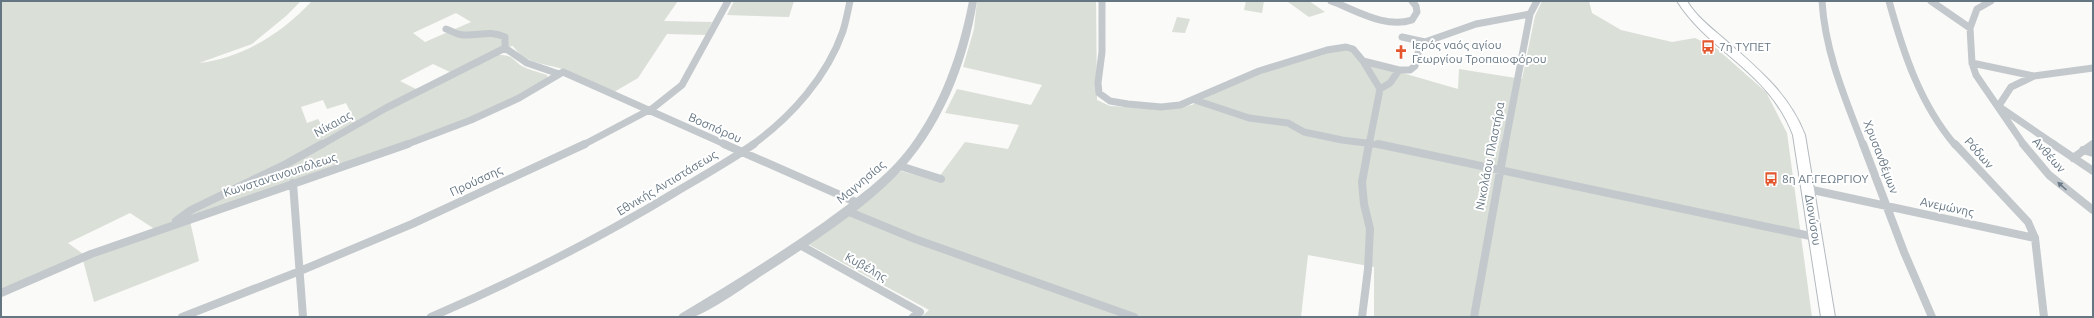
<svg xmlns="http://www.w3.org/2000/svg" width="2094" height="318" viewBox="0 0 2094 318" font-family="Ubuntu,sans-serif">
	<rect width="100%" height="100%" fill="#fafaf8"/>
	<path fill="#dadfd7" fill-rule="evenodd" d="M 1,1 L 301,1 L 286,16 L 252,44 L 199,63 C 243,58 282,33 312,1 L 678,1 L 664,21 L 712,22 L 706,35 L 667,34 L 638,78 L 614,92 C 598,85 582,77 565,70 C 546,63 526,65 513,46 L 498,49 L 450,72 L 433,64 L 400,81 L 416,89 L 498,55 C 512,55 511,58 520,65 C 528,70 539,72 547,75 L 548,79 L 491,110 L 190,221 L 199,261 L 94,302 L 83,260 L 153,233 L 153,228 L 130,213 L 68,243 L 83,254 L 1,290 ZM 456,13 L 471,22 L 425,42 L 413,33 ZM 323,100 L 327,109 L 346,103 L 353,117 L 323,127 L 318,119 L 307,123 L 301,107 Z
		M 734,1 L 794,1 L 789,17 L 727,15 Z
		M 977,1 L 1096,1 L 1097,100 L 1110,106 L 1147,108 L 1171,108 L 1192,105 L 1243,78 L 1340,49 L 1351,49 L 1361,61 L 1458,89 L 1459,69 L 1522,79 L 1535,16 L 1542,1 L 1589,1 L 1592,13 L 1621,30 L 1672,42 L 1695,38 L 1716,48 L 1766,92 L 1787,133 L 1812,317 L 1374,317 L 1374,267 L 1308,255 L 1301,317 L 921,317 L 929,310 L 808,244 L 901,171 L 936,181 L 965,142 L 1008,149 L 1019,125 L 945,113 L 957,89 L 1031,105 L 1042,85 L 963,67 L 974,29 Z
		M 1246,1 L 1264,1 L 1262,13 L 1244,10 Z
		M 1309,1 L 1325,12 L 1309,17 L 1288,2 Z
		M 1177,17 L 1190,19 L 1185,33 L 1172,32 Z"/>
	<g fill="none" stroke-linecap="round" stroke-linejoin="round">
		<defs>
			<path id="secondary" d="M 1677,1 L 1687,1 C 1696,16 1710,27 1723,38 C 1756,67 1789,93 1805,135 L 1835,317 L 1821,317 L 1793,135 C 1769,71 1710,53 1677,1 Z"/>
		</defs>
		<use href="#secondary" stroke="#b3babf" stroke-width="2"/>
		<path stroke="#c3c8cc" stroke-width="7" d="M 1102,1 L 1102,52 L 1098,83 L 1099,93 L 1110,101 L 1128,104 L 1161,107 L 1180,105 L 1259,71 L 1327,50 L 1346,47 L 1353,49 L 1363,61 L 1399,70 L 1410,70 L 1415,66 L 1419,49 L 1425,42 L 1476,24 L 1530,14
			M 1331,1 C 1356,10 1385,29 1412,20 L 1417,12 L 1416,6 L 1412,1
			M 1822,1 C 1825,52 1845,98 1863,145
			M 1889,1 C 1903,52 1920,104 1955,145
			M 1931,1 L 1970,28
			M 1991,1 L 1977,9 L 1970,28 L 1972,63 L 1976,75 L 2024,145
			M 446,29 C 452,31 457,35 464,35 C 479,36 490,30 505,37 L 505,48
			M 1402,37 L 1425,42
			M 505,48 L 527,63 L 559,74
			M 1363,61 L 1380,89
			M 1972,63 L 2034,76
			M 1195,100 L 1249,118 L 1288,123 L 1304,132 L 1342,140 L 1382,145
			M 1998,107 L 2011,87 L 2034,76 L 2093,68
			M 2001,108 L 2055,145
			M 321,145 L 386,108 L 505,48
			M 405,145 L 471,120 L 519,98 L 563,72 L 727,145
			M 583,145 L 653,108 L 682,85 L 728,1
			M 752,145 C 791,117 827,77 843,31 C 846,21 848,11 850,1
			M 1369,145 L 1380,89 L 1390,83 L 1399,70
			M 1505,145 L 1530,14 L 1537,1"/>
		<path stroke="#c3c8cc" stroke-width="8" d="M 724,144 L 858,203
			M 1378,144 L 1815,237
			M 1863,144 L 1904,252 L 1932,317
			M 1955,144 L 2028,222 L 2035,238 L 2044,317
			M 2023,144 L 2049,175 L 2093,210
			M 2053,144 L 2093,171
			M 2083,150 L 2093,153
			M 2073,158 L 2093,144
			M 900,166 L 941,179
			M 293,183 L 303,317
			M 1808,189 L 2035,238
			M 847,211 L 915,239 L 1134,317
			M 176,221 L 191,210 L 286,164 L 322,144
			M 800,245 L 920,312 L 913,317
			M 1,293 L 91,254 L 408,144
			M 182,317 L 300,271 L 412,224 L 585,144
			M 431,317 C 515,281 596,240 674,193 C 701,177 728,162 754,144
			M 1362,317 L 1368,269 L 1370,229 L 1364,204 L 1362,182 L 1369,144
			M 1474,317 L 1505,144"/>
		<path fill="#c3c8cc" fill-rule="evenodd" d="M 969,1 L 977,1 C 967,65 941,130 895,177 C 859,213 809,245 766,273 C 746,286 718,307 696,316 C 692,318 684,317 678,317 L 680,314 C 729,285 777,255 824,222 C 855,199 886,178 910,146 C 941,104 959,53 969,1 Z"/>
		<use href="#secondary" fill="#fff" fill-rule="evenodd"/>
	</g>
	<defs><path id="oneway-solid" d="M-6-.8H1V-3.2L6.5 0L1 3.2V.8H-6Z"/></defs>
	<use fill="#6a7a87" href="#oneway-solid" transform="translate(2062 186) rotate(-138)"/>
	<defs>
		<symbol id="bus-bare" viewBox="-9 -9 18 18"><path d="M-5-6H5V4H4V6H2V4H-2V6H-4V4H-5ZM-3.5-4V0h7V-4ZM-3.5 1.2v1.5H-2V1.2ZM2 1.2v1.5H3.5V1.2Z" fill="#e4572e" stroke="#fff" stroke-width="2.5" paint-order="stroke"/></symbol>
		<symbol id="church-bare" viewBox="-9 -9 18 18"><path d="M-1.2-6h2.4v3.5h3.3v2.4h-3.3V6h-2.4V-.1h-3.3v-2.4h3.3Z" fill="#e4572e" stroke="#fff" stroke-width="2.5" paint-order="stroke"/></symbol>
	</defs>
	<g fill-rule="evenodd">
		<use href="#bus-bare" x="1698" y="37" width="20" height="20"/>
		<use href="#church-bare" x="1391" y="42" width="20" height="20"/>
		<use href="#bus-bare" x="1761" y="169" width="20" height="20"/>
	</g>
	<g text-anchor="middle" stroke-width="4" stroke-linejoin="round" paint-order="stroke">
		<g font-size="12" fill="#657683" stroke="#fff" text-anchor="start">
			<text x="1412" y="49">Ιερός ναός αγίου<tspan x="1412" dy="14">Γεωργίου Τροπαιοφόρου</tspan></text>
			<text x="1719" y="51">7η ΤΥΠΕΤ</text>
			<text x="1782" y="183">8η ΑΓ.ΓΕΩΡΓΙΟΥ</text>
		</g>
		<g font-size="12" fill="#657683" stroke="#fff">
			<text transform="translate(333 124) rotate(-29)" y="4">Νίκαιας</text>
			<text transform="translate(715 128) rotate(24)" y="4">Βοσπόρου</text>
			<text transform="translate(1979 153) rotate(49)" y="4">Ρόδων</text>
			<text transform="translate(2049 155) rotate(48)" y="4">Ανθέων</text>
			<text transform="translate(1490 156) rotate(-79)" y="4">Νικολάου Πλαστήρα</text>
			<text transform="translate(1881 157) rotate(69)" y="4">Χρυσανθέμων</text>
			<text transform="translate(280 175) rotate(-18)" y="4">Κωνσταντινουπόλεως</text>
			<text transform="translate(476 181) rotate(-25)" y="4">Προύσσης</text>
			<text transform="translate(861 182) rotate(-40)" y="4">Μαγνησίας</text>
			<text transform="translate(667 183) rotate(-31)" y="4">Εθνικής Αντιστάσεως</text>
			<text transform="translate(1947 207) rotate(12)" y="4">Ανεμώνης</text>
			<text transform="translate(1813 220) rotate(81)" y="4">Διονύσου</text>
			<text transform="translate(866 267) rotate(29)" y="4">Κυβέλης</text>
		</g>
	</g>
	<rect width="2094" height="318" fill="none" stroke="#657683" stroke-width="4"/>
</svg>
